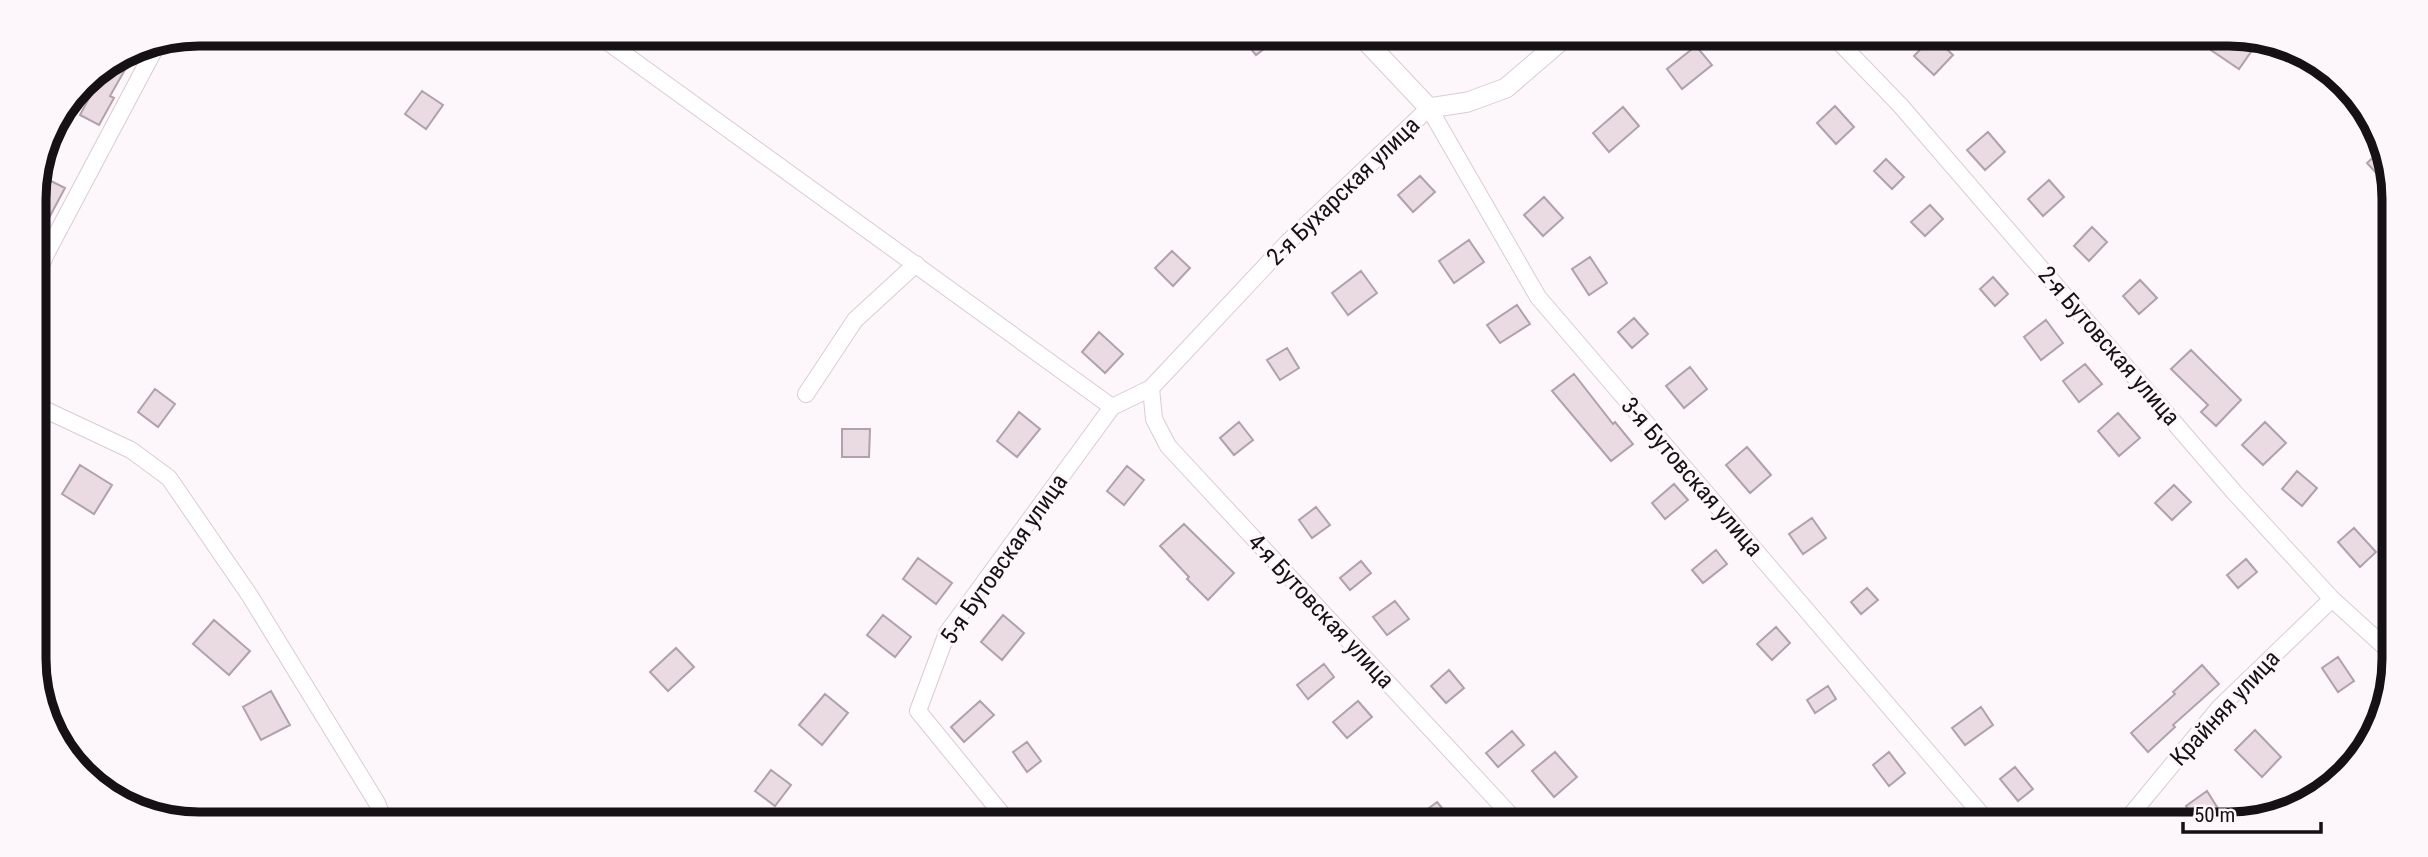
<svg xmlns="http://www.w3.org/2000/svg" width="2428" height="857" viewBox="0 0 2428 857" font-family="'Roboto Condensed',sans-serif">
	<rect width="100%" height="100%" fill="#fdf6fa"/>
	<path fill="#eadae2" stroke="#b1a1aa" stroke-width="2" d="M 1242,38 L 1278,38 L 1256,55 Z
		M 1929,40 L 1937,40 L 1953,55 L 1934,75 L 1914,56 Z
		M 2199,42 L 2243,42 L 2253,49 L 2239,69 Z
		M 139,45 L 110,96 L 114,98 L 99,125 L 80,115 L 107,64 Z
		M 1696,46 L 1712,65 L 1682,89 L 1667,69 Z
		M 422,91 L 443,105 L 426,129 L 405,114 Z
		M 1835,106 L 1854,127 L 1836,144 L 1817,123 Z
		M 1623,107 L 1639,126 L 1609,152 L 1593,133 Z
		M 1988,132 L 2005,152 L 1985,170 L 1967,150 Z
		M 2381,150 L 2389,167 L 2379,176 L 2367,163 Z
		M 1886,159 L 1904,177 L 1892,189 L 1874,171 Z
		M 1420,176 L 1435,192 L 1413,212 L 1398,195 Z
		M 43,177 L 65,188 L 34,246 L 34,195 Z
		M 2049,180 L 2064,197 L 2043,216 L 2028,199 Z
		M 1544,197 L 1563,218 L 1543,236 L 1524,215 Z
		M 1930,205 L 1943,219 L 1925,236 L 1911,222 Z
		M 2092,227 L 2107,242 L 2089,261 L 2074,246 Z
		M 1469,240 L 1484,262 L 1454,283 L 1439,261 Z
		M 1172,251 L 1190,268 L 1173,286 L 1155,268 Z
		M 1590,257 L 1607,283 L 1589,295 L 1572,269 Z
		M 1361,271 L 1377,293 L 1348,315 L 1332,293 Z
		M 1993,277 L 2008,294 L 1995,306 L 1980,289 Z
		M 2140,280 L 2157,298 L 2139,314 L 2123,296 Z
		M 1517,305 L 1530,324 L 1500,343 L 1487,325 Z
		M 1634,318 L 1648,334 L 1632,348 L 1618,332 Z
		M 2046,320 L 2063,343 L 2041,360 L 2024,337 Z
		M 1099,332 L 1123,354 L 1105,373 L 1082,352 Z
		M 1287,348 L 1299,368 L 1280,380 L 1267,360 Z
		M 2191,350 L 2241,400 L 2216,426 L 2201,412 L 2208,405 L 2171,369 Z
		M 2085,364 L 2102,384 L 2079,402 L 2063,381 Z
		M 1690,367 L 1707,389 L 1684,408 L 1666,386 Z
		M 1574,374 L 1613,424 L 1615,422 L 1633,444 L 1611,461 L 1552,391 Z
		M 155,389 L 175,404 L 158,427 L 138,412 Z
		M 1019,412 L 1040,429 L 1017,457 L 997,441 Z
		M 2118,413 L 2140,438 L 2119,456 L 2098,431 Z
		M 1239,422 L 1253,440 L 1234,455 L 1220,438 Z
		M 2265,422 L 2286,443 L 2263,465 L 2242,445 Z
		M 842,429 L 870,429 L 869,457 L 842,457 Z
		M 1747,447 L 1771,475 L 1750,493 L 1726,465 Z
		M 80,465 L 112,485 L 94,514 L 62,494 Z
		M 1127,466 L 1144,480 L 1124,505 L 1107,491 Z
		M 2297,471 L 2317,488 L 2302,506 L 2282,489 Z
		M 1674,484 L 1688,500 L 1665,519 L 1652,503 Z
		M 2174,485 L 2191,502 L 2172,520 L 2155,503 Z
		M 1316,507 L 1330,525 L 1312,538 L 1299,520 Z
		M 1812,518 L 1826,538 L 1803,554 L 1789,534 Z
		M 1184,524 L 1234,573 L 1208,600 L 1187,579 L 1189,577 L 1160,546 Z
		M 2354,528 L 2376,552 L 2360,567 L 2338,542 Z
		M 1716,550 L 1727,564 L 1703,583 L 1692,570 Z
		M 918,558 L 952,583 L 936,604 L 903,579 Z
		M 2246,559 L 2257,572 L 2238,588 L 2227,575 Z
		M 1361,561 L 1371,573 L 1350,590 L 1340,578 Z
		M 1867,588 L 1878,600 L 1861,614 L 1851,602 Z
		M 1395,601 L 1409,619 L 1387,635 L 1373,617 Z
		M 883,615 L 911,637 L 895,657 L 867,635 Z
		M 1003,615 L 1024,633 L 1002,660 L 981,642 Z
		M 214,620 L 250,651 L 229,675 L 193,644 Z
		M 1776,627 L 1790,643 L 1772,660 L 1757,644 Z
		M 676,648 L 694,667 L 668,691 L 650,672 Z
		M 2338,657 L 2354,681 L 2338,692 L 2322,668 Z
		M 1324,664 L 1334,677 L 1308,699 L 1297,685 Z
		M 2202,665 L 2219,684 L 2173,725 L 2175,727 L 2148,752 L 2131,733 L 2175,694 L 2173,692 Z
		M 1449,670 L 1464,688 L 1446,703 L 1431,686 Z
		M 1828,686 L 1836,699 L 1815,713 L 1807,700 Z
		M 271,691 L 290,725 L 261,740 L 243,707 Z
		M 825,694 L 848,713 L 822,745 L 799,725 Z
		M 980,701 L 994,715 L 964,742 L 951,727 Z
		M 1358,701 L 1372,717 L 1347,738 L 1333,722 Z
		M 1981,707 L 1993,725 L 1965,745 L 1952,728 Z
		M 2255,730 L 2281,757 L 2262,777 L 2235,750 Z
		M 1512,731 L 1524,745 L 1498,767 L 1486,753 Z
		M 1027,742 L 1041,761 L 1027,772 L 1013,752 Z
		M 1555,752 L 1577,777 L 1554,797 L 1532,771 Z
		M 1889,752 L 1905,773 L 1889,786 L 1873,765 Z
		M 2015,767 L 2033,789 L 2018,801 L 2000,779 Z
		M 771,770 L 791,785 L 775,806 L 755,791 Z
		M 2207,791 L 2222,815 L 2209,823 L 2197,823 L 2186,806 Z
		M 1437,802 L 1452,820 L 1413,820 Z"/>
	<g fill="none" stroke-linecap="round" stroke-linejoin="round">
		<defs>
			<path id="minor" d="M 598,35 L 1112,407
				M 1834,40 L 1841,44 L 1900,105 L 2234,492 L 2332,599 L 2387,649
				M 34,282 L 46,254 L 159,41
				M 1151,388 L 1154,419 L 1168,446 L 1516,821
				M 806,394 L 855,320 L 916,264
				M 35,405 L 131,450 L 169,478 L 250,596 L 377,803 L 382,816
				M 1006,819 L 918,711 L 947,633 L 1112,407 L 1151,388 L 1286,244 L 1429,108 L 1538,297 L 1988,822
				M 2124,823 L 2219,708 L 2332,599"/>
			<path id="tertiary" d="M 1363,38 L 1429,108 L 1468,102 L 1506,88 L 1563,39"/>
		</defs>
		<use href="#minor" stroke="#dbcbd3" stroke-width="18"/>
		<use href="#tertiary" stroke="#dbcbd3" stroke-width="21"/>
		<use href="#minor" stroke="#fff" stroke-width="16"/>
		<use href="#tertiary" stroke="#fff" stroke-width="19"/>
	</g>
	<g text-anchor="middle" stroke-width="6" stroke-linejoin="round" paint-order="stroke">
		<g font-size="24" fill="#161114" stroke="#fdf6fa">
			<text transform="translate(1343 191) rotate(-44)" y="8">2-я Бухарская улица</text>
			<text transform="translate(2109 346) rotate(49)" y="8">2-я Бутовская улица</text>
			<text transform="translate(1692 477) rotate(49)" y="8">3-я Бутовская улица</text>
			<text transform="translate(1004 559) rotate(-55)" y="8">5-я Бутовская улица</text>
			<text transform="translate(1321 611) rotate(47)" y="8">4-я Бутовская улица</text>
			<text transform="translate(2225 708) rotate(-47)" y="8">Крайняя улица</text>
		</g>
	</g>
	<path d="M0 0H2428V857H0ZM199 46H2229A153 153 0 0 1 2382 199V659A153 153 0 0 1 2229 812H199A153 153 0 0 1 46 659V199A153 153 0 0 1 199 46Z" fill="#fdf6fa" fill-rule="evenodd"/>
	<path fill="none" stroke="#161114" stroke-width="9" d="M199 46H2229A153 153 0 0 1 2382 199V659A153 153 0 0 1 2229 812H199A153 153 0 0 1 46 659V199A153 153 0 0 1 199 46Z"/>
	<path d="M2183 822v10h138v-10" fill="none" stroke="#161114" stroke-width="3.5"/>
	<text x="2194" y="822" font-size="21" fill="#161114" stroke="#fdf6fa" stroke-width="5" paint-order="stroke">50 m</text>
</svg>
